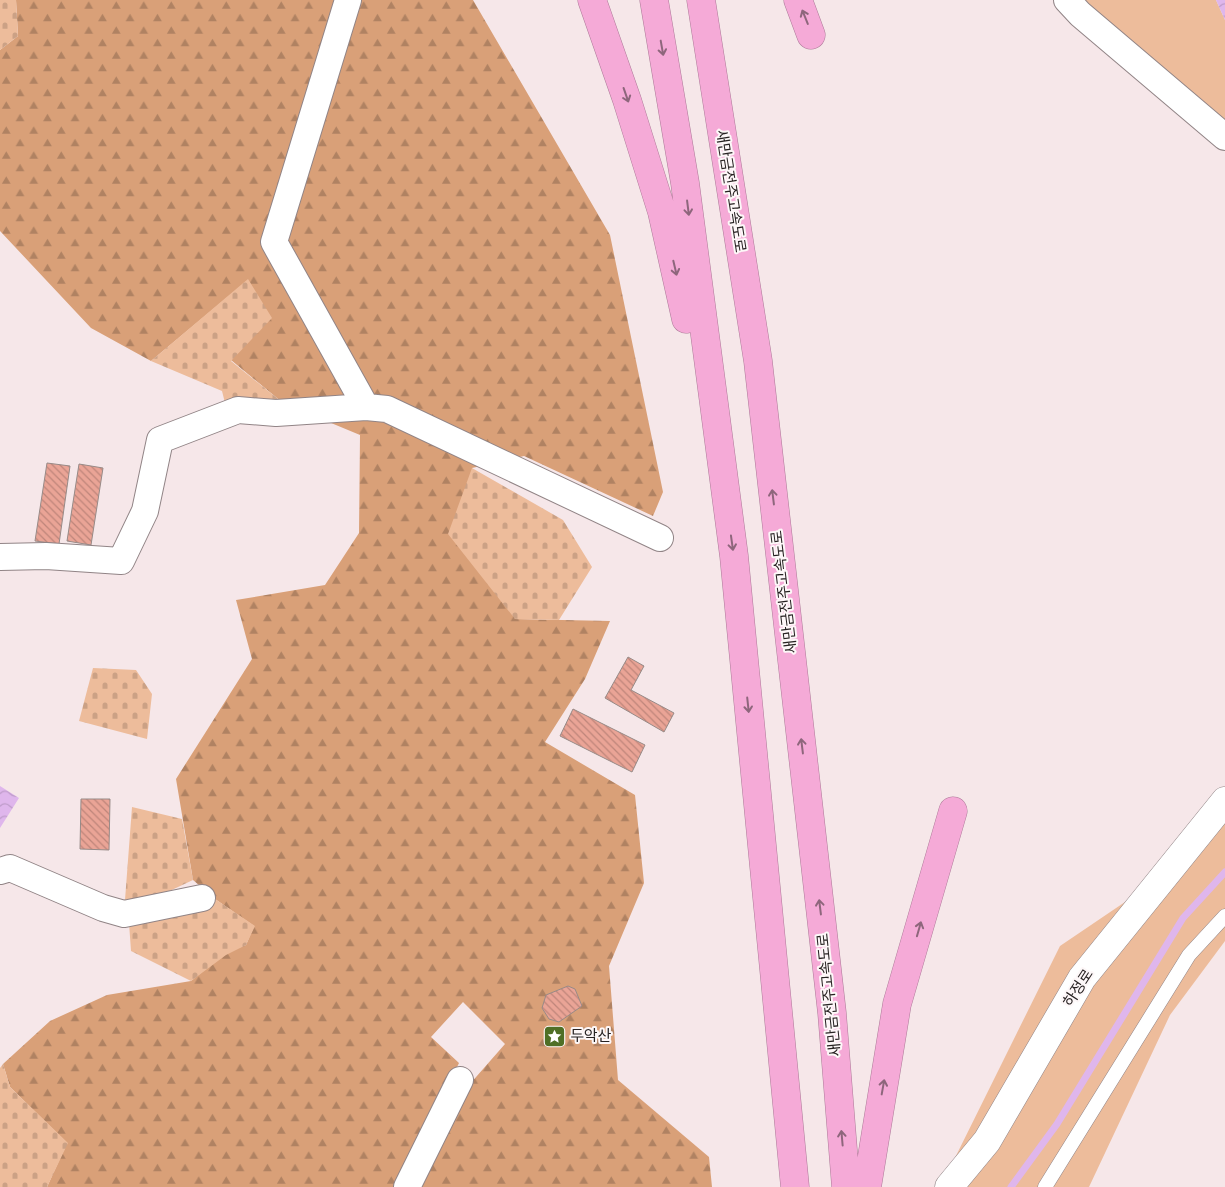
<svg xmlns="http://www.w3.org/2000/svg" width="1225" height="1187" viewBox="0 0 1225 1187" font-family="Poppins,'Noto Sans KR',sans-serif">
	<defs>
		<pattern id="forest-firs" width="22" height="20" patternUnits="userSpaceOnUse" patternTransform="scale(1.25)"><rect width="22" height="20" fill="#d9a078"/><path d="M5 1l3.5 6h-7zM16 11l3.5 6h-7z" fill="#b08262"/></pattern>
		<pattern id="cemetery-stones" width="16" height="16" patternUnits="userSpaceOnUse" patternTransform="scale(1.25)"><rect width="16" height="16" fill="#edbc9b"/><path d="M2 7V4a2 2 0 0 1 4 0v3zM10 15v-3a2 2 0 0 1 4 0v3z" fill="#cba185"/></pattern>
		<pattern id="water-waves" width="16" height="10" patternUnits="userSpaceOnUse" patternTransform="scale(1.25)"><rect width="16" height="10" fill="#dfb6ec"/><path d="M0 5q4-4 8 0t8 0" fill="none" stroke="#bf9cca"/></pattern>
		<pattern id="building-back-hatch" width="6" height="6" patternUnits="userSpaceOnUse" patternTransform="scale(1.25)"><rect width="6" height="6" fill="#eaa496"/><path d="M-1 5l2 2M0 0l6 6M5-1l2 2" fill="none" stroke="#be857a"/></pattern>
	</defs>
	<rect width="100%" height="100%" fill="#f6e7e9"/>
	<path fill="#edbc9b" d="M 1080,0 L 1216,0 L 1225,20 L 1225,126 Z
		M 1225,822 L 1225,941 L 1170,1015 L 1089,1187 L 956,1187 L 946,1176 L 1060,946 L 1187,860 Z"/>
	<path fill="url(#forest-firs)" d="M 16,0 L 473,0 L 610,235 L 663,492 L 653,516 L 524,456 L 472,468 L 515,619 L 610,621 L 585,679 L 545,742 L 635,795 L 644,883 L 609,966 L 618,1080 L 709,1157 L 712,1187 L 420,1187 L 462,1093 L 505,1044 L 463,1002 L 431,1037 L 459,1063 L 398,1187 L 47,1187 L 67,1143 L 10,1087 L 3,1064 L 50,1021 L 107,995 L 191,981 L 225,953 L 246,945 L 254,926 L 215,899 L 193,880 L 176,779 L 252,659 L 236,600 L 325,585 L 359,533 L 360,435 L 283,403 L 231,360 L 248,280 L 151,361 L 91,328 L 0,231 L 0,50 L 18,36 Z"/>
	<path fill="url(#cemetery-stones)" d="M 0,0 L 16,0 L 18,36 L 0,50 Z
		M 248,279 L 272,318 L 231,361 L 283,403 L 226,407 L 222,391 L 151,361 Z
		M 472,468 L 563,520 L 592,567 L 559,620 L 515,619 L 448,534 Z
		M 93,668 L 136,670 L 152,694 L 147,739 L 79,721 Z
		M 132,807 L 182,819 L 193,880 L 161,895 L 125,900 Z
		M 215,899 L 255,926 L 246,945 L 226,955 L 191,981 L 131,951 L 129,923 L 179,914 Z
		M 3,1064 L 10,1087 L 68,1143 L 47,1187 L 0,1187 L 0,1068 Z"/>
	<path fill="url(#water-waves)" d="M 1216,0 L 1225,0 L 1225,20 Z
		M 0,786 L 19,798 L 0,828 Z"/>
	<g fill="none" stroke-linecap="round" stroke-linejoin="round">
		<path stroke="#dfb6ec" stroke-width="7" d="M 1011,1187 L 1057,1124 L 1183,918 L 1225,872"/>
	</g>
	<path fill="url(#building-back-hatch)" stroke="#978a87" d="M 47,463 L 70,466 L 59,544 L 35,541 Z
		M 79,464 L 103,468 L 91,545 L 67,541 Z
		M 628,657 L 644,666 L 631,690 L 674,713 L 664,732 L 605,698 Z
		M 573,709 L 645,745 L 632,772 L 560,736 Z
		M 81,799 L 110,799 L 109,850 L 80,849 Z
		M 568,986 L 575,989 L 582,1006 L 559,1022 L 549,1019 L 542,1008 L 546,995 Z"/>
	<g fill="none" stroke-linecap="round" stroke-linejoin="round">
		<defs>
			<path id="service" d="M 1045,1187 L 1189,955 L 1225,916"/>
			<path id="minor" d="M 348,0 L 274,242 L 366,407
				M 1067,0 L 1080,14 L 1225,137
				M 0,557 L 46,556 L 121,561 L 145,511 L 160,440 L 238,410 L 276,413 L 366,407 L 387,409 L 660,538
				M 0,871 L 10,868 L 103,908 L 124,914 L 202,898
				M 407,1187 L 460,1080"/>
			<path id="tertiary" d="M 949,1187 L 987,1141 L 1082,978 L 1225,801"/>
			<path id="motorway" d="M 592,0 L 627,100 L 662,212 L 686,319
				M 654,0 L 685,183 L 734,556 L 795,1187
				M 701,0 L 758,361 L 832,1013 L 846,1187
				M 798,0 L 811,35
				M 867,1187 L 897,1004 L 953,811"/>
		</defs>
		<use href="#service" stroke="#918486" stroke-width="15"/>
		<use href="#minor" stroke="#918486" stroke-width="28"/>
		<use href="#tertiary" stroke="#918486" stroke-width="29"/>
		<use href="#motorway" stroke="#ad7a98" stroke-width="29"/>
		<use href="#service" stroke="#fff" stroke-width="14"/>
		<use href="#minor" stroke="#fff" stroke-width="26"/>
		<use href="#tertiary" stroke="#fff" stroke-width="28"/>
		<use href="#motorway" stroke="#f5aad7" stroke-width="28"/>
	</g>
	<defs><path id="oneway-shaft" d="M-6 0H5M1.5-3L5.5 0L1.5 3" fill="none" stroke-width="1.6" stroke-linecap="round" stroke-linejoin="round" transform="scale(1.25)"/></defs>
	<g stroke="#8e667c">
		<use href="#oneway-shaft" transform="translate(805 17) rotate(-112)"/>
		<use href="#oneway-shaft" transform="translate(662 48) rotate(80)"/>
		<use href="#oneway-shaft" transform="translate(626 95) rotate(71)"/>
		<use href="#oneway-shaft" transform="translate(688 208) rotate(83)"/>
		<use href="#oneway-shaft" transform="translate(675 268) rotate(77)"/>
		<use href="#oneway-shaft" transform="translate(773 497) rotate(-97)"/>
		<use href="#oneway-shaft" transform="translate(732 543) rotate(82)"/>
		<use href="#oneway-shaft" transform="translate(748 705) rotate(84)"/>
		<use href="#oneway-shaft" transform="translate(802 746) rotate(-97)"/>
		<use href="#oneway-shaft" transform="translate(820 907) rotate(-97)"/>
		<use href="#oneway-shaft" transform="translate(919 929) rotate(-74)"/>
		<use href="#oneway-shaft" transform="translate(883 1087) rotate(-80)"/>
		<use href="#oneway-shaft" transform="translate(842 1138) rotate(-95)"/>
	</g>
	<defs>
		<symbol id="sight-square" viewBox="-11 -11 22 22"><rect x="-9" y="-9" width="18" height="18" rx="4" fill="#4f6f26" stroke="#fdf7f8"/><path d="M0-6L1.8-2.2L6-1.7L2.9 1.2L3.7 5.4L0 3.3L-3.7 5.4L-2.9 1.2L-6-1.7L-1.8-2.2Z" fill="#fff"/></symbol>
	</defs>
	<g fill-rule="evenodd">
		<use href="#sight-square" x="542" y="1024" width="25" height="25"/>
	</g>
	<g text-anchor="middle" stroke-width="4" stroke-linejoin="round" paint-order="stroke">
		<g font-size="15" fill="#272222" stroke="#fdf7f8">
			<text transform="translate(731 191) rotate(81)" y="5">새만금전주고속도로</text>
			<text transform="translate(784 592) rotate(-97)" y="5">새만금전주고속도로</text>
			<text transform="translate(1078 988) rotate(-57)" y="5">하정로</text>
			<text transform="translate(829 995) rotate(-96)" y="5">새만금전주고속도로</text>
		</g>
		<g font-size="15" fill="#272222" stroke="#fdf7f8" text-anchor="start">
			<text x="570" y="1041">두악산</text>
		</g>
	</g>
</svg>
